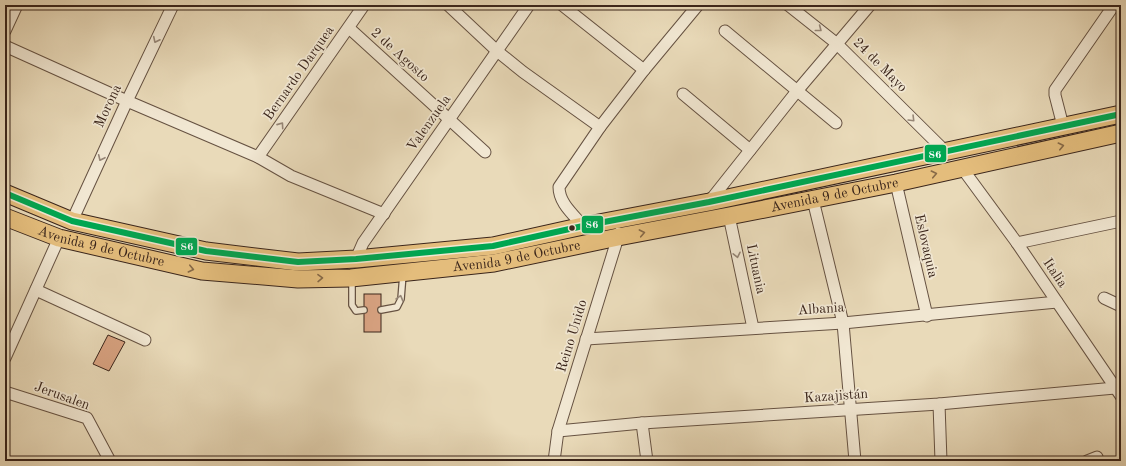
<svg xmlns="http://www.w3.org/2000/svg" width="1126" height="466" font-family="'Old Standard TT',serif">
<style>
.building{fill:#daa483;stroke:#3a251b}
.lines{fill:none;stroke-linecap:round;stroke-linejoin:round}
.lane-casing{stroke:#665242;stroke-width:8}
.street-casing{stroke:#665242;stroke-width:13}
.primary-casing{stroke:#3a251b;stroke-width:19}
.lane{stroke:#f1e7d2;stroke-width:5.5}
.street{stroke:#f1e7d2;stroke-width:11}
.primary{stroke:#e4bd7c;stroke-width:17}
.bus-1-casing{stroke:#f1e7d2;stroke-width:9}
.bus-1{stroke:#00a651;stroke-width:6}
.oneway{stroke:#968676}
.oneway2{stroke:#866947}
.bus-dot{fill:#3a251b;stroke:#f1e7d2;stroke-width:1.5}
.labels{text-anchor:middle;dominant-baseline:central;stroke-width:3.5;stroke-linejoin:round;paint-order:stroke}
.street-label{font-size:14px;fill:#3a251b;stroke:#f1e7d2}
.line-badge{stroke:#f1e7d2;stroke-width:1.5}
.badge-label{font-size:11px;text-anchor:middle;font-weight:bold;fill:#fff}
</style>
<rect width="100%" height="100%" fill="#e9dab9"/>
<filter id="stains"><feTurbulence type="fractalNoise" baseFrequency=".005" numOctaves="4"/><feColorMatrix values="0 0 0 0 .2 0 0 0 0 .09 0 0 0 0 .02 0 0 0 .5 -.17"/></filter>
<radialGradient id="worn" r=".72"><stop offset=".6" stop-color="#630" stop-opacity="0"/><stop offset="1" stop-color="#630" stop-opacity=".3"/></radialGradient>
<!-- building -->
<g class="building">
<rect x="364" y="294" width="17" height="38"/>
<polygon points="108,335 125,342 109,371 93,364"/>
</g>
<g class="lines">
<!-- lane casing -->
<g class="lane-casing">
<g id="lane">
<polyline points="352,280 352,305 356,311 364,310"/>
<polyline points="381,310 397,307 401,299 403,274"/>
</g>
</g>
<!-- street casing -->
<g class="street-casing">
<g id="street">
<polyline points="448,5 497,51 523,72 600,127"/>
<polyline points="562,5 644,70"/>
<polyline points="788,5 836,43 946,152"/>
<polyline points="349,28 485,152"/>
<polyline points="5,31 17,5"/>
<polyline points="725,31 836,123"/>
<polyline points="5,46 127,101 258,157 291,176 384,214"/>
<polyline points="683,94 750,150"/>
<polyline points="1063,126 1055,95 1055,90 1114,5"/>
<polyline points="258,157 364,5"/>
<polyline points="962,168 1017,243 1121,396"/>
<polyline points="896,183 927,316"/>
<polyline points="813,200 843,323 855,461"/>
<polyline points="709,202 797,91 870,5"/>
<polyline points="729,216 753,328"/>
<polyline points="72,221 127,101 173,5"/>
<path d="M583,226C573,214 559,203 559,187L600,127L644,70L698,5"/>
<polyline points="1017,243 1121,221"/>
<polyline points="356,259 363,243 529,5"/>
<polyline points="36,290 145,340"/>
<polyline points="1104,298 1121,306"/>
<polyline points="586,339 843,323 1057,302"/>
<polyline points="5,358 59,238"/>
<polyline points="5,392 87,418 110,461"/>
<polyline points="939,404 941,461"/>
<polyline points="642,423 647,461"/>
<polyline points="558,431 642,423 939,404 1115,388"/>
<polyline points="554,461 558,431 618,237 619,233"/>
<polyline points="1087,461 1097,457"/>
</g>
</g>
<!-- primary casing -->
<g class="primary-casing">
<g id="primary">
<polyline points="5,193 72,221 206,251 298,262 356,259 493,246 583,226 709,202 1121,114"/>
<path id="s1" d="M5,217L59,238L202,271L298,279L351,278L494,263L618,237L729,216L896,183L1121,133"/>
</g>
</g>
<!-- lane -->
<use href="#lane" class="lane"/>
<!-- street -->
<use href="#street" class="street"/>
<!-- primary -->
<use href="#primary" class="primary"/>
<!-- bus-1 casing -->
<g class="bus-1-casing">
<polyline id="bus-1" points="5,193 72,221 206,251 298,262 356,259 493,246 583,226 709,202 1121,114"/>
</g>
<!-- bus-1 -->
<use href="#bus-1" class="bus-1"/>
</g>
<!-- one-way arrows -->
<defs><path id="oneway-chevron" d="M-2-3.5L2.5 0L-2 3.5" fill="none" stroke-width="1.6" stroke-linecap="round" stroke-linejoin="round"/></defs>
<g class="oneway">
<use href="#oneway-chevron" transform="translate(819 29) rotate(38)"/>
<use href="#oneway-chevron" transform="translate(156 40) rotate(116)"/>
<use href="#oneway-chevron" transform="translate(912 119) rotate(45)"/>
<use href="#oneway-chevron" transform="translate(281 125) rotate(-55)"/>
<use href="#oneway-chevron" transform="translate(101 158) rotate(115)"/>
<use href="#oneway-chevron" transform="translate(737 255) rotate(78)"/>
<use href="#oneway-chevron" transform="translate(400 298) rotate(-74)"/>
</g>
<g class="oneway2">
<use href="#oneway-chevron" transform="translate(1061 146) rotate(-13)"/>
<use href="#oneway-chevron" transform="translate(934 174) rotate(-12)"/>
<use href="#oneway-chevron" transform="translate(642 233) rotate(-11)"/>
<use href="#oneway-chevron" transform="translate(191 269) rotate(13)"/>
<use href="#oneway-chevron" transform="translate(320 278) rotate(-1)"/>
</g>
<!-- markers -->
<circle class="bus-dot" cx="572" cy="228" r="3.5"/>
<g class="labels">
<!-- street labels -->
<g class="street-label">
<text transform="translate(400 55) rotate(42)">2 de Agosto</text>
<text transform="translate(880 65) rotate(45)">24 de Mayo</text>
<text transform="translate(299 73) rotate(-55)">Bernardo Darquea</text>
<text transform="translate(108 106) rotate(-65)">Morona</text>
<text transform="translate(429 123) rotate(-55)">Valenzuela</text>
<text stroke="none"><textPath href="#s1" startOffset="845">Avenida 9 de Octubre</textPath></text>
<text stroke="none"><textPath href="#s1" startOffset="101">Avenida 9 de Octubre</textPath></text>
<text transform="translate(926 246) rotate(77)">Eslovaquia</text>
<text stroke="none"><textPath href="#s1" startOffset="521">Avenida 9 de Octubre</textPath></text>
<text transform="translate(756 269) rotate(78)">Lituania</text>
<text transform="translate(1055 273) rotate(56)">Italia</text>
<text transform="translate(821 309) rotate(-4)">Albania</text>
<text transform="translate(572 336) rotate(-73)">Reino Unido</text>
<text transform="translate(62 396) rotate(20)">Jerusalen</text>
<text transform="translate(836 396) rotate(-4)">Kazajistán</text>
</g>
</g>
<g class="line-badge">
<rect x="924" y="144" width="23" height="19" rx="4" fill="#00a651"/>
<rect x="581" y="215" width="23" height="19" rx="4" fill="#00a651"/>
<rect x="175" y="237" width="23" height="19" rx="4" fill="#00a651"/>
</g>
<g class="badge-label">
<text x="935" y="158">86</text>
<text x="592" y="228">86</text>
<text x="187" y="250">86</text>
</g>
<!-- margin -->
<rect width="1126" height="466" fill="none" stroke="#e9dab9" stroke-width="20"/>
<rect x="6" y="6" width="1114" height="454" fill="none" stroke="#3a251b" stroke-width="2"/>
<rect x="10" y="10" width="1106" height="446" fill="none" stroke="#3a251b"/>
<rect width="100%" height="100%" filter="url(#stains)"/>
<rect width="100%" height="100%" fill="url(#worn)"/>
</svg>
